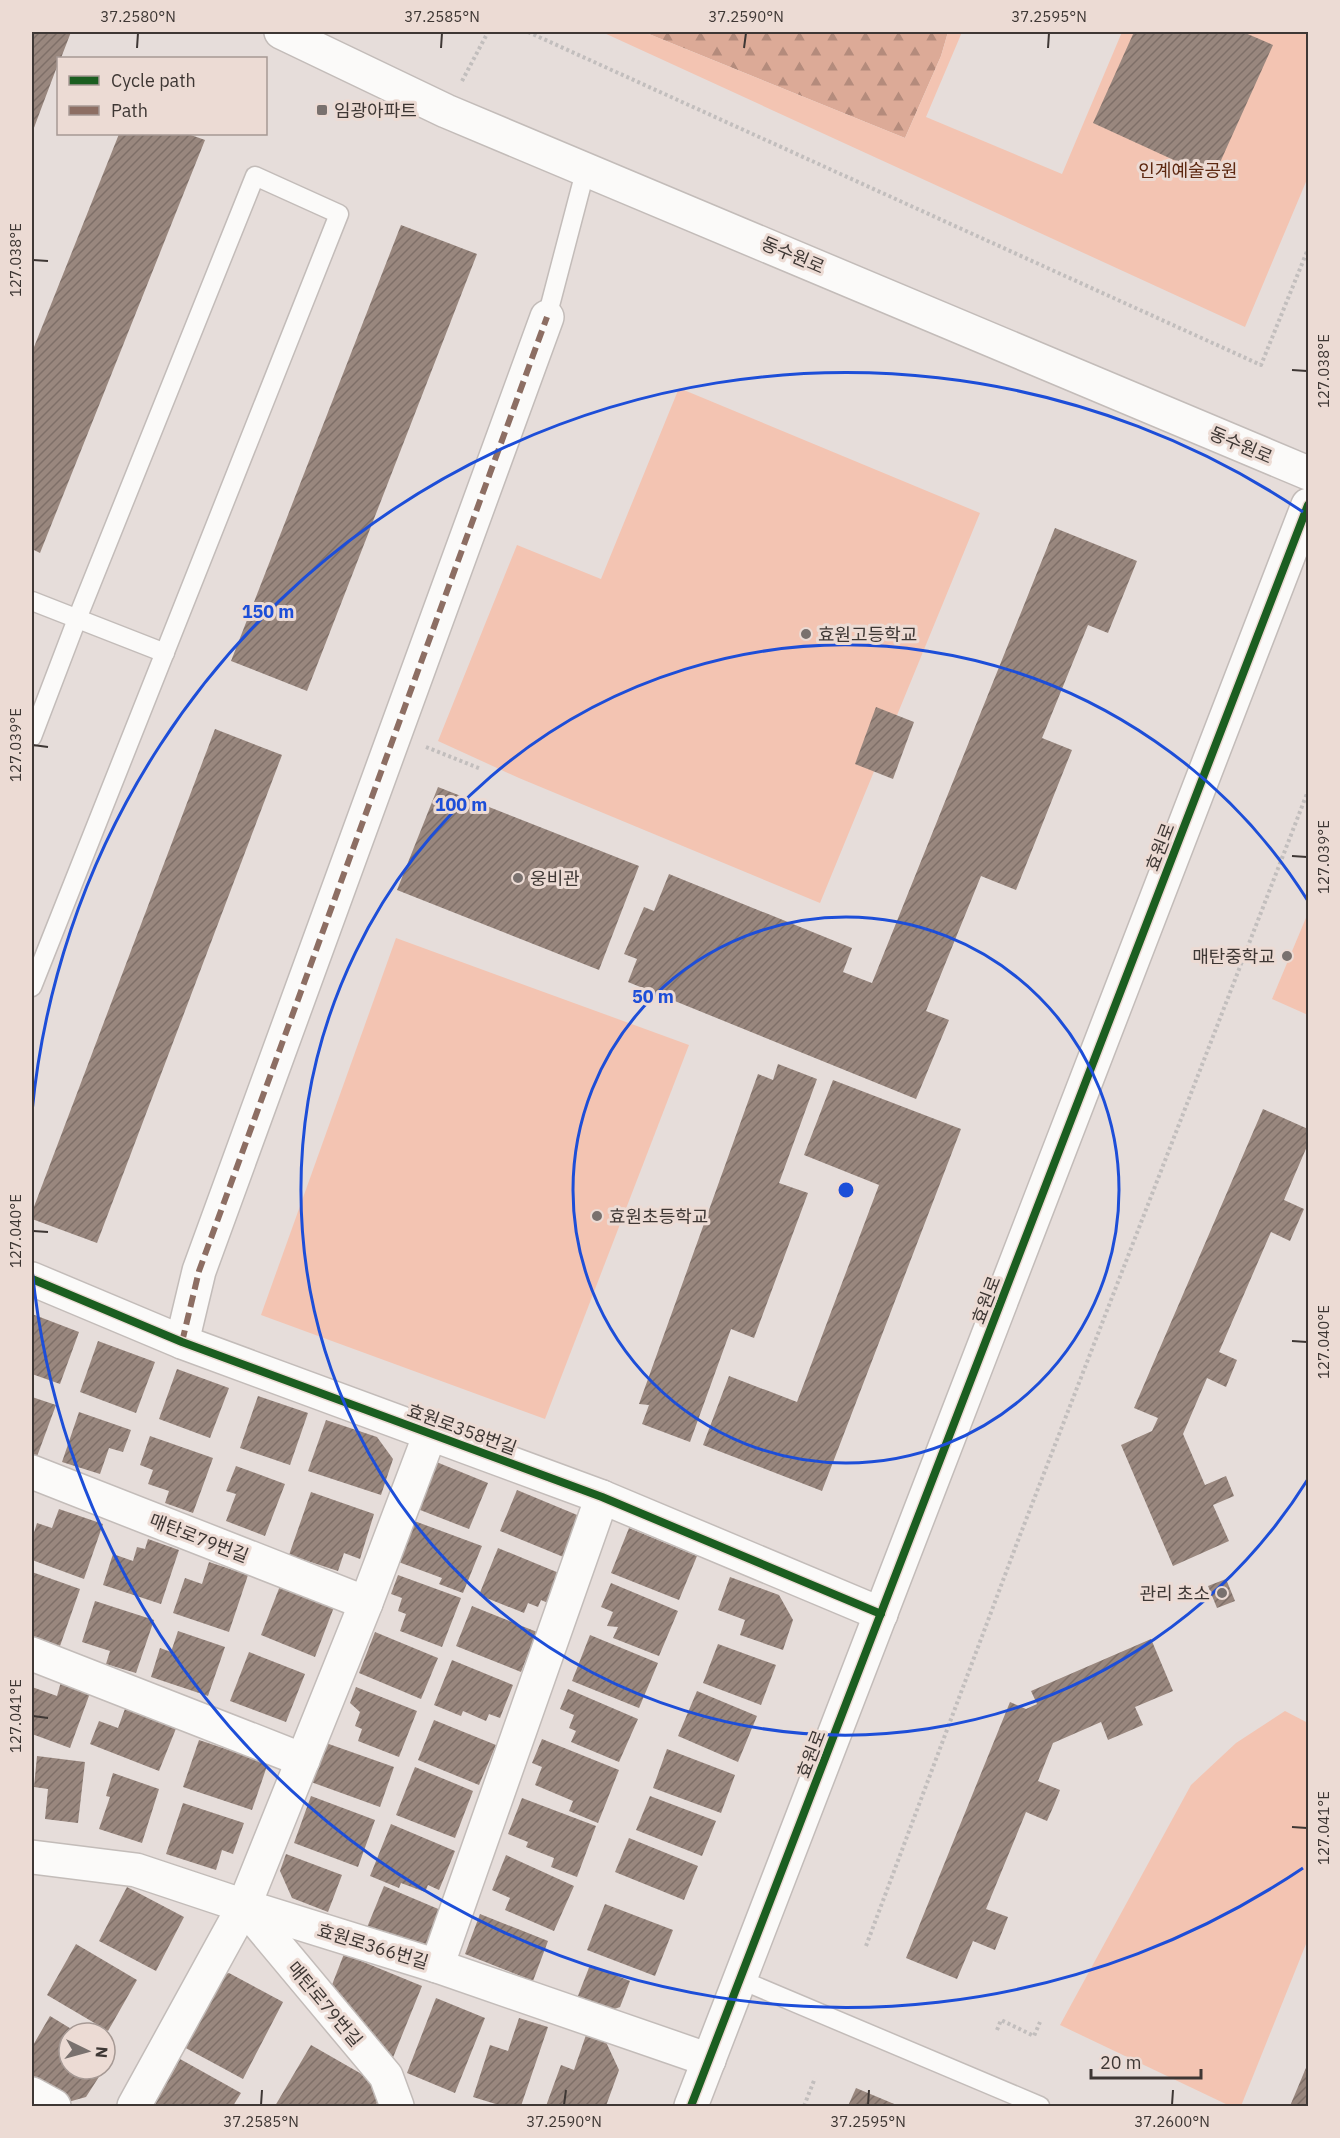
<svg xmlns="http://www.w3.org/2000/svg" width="1340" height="2138" font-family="'IBM Plex Sans','Noto Sans KR',sans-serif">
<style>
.forest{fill:url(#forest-firs)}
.park{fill:#f3c4b2}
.building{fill:url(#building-hatch)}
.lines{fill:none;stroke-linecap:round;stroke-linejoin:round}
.lane-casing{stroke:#c3bcb9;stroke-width:21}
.street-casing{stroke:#c3bcb9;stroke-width:36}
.secondary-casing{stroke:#c3bcb9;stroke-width:36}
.path{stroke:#c2bebd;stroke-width:4;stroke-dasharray:3 3;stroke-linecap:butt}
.lane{stroke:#fbfaf9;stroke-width:18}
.street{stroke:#fbfaf9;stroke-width:33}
.secondary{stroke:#fbfaf9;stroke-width:33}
.quiet{stroke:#8d6e63;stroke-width:6;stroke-dasharray:12 6;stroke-linecap:butt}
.cycleway-casing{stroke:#ecdbd4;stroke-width:11}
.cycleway{stroke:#1b5e20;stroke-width:8}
.ticks{fill:none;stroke:#3e3734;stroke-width:2}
.ring{fill:none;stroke:#1d4ed8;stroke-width:3}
.poi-dot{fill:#79716e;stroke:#ecdbd4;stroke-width:2}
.labels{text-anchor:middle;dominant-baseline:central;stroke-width:6;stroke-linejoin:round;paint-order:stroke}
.poi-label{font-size:18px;fill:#3e3734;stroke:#ecdbd4;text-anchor:start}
.park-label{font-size:18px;fill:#5d2810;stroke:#ecdbd4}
.street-label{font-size:18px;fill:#3e3734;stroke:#ecdbd4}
.centre{fill:#1d4ed8;stroke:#ecdbd4;stroke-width:3}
.ring-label{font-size:18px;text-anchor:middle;font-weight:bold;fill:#1d4ed8;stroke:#ecdbd4;stroke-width:6;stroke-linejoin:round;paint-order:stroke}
.neatline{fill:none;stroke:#3e3734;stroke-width:2}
.ticks-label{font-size:15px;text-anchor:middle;fill:#3e3734}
</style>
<defs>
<pattern id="forest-firs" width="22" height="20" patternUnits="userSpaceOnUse" patternTransform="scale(1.5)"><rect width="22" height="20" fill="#dcaa97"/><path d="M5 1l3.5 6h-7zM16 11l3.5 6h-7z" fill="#b48b7c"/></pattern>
<pattern id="building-hatch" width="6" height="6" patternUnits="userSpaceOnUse" patternTransform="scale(1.5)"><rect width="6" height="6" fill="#99877e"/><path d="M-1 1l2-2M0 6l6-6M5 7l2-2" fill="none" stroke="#7e6f68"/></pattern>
</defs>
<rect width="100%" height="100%" fill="#e6ddda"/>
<!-- forest -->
<polygon class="forest" points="644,32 948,32 941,56 905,138"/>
<!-- park -->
<g class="park">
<polygon points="602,32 644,32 905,138 941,56 948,32 962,32 926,117 1062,174 1122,32 1308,32 1308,177 1245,327"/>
<polygon points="679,388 980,513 820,903 519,778 438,741 517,545 601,579"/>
<polygon points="1308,913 1308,1015 1272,999"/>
<polygon points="396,938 689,1045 545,1419 261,1315"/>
<polygon points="1285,1711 1308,1723 1308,1939 1241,2106 1230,2106 1060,2025 1191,1785 1236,1743"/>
</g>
<!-- building -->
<g class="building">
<polygon points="32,32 71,32 61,58 58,58 58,64 32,133"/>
<polygon points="1134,32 1243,32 1273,45 1213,178 1093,123"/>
<polygon points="119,134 188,134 205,140 40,553 32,549 32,352"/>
<polygon points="401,225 477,254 307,691 231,661"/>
<polygon points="1055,528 1137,561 1108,633 1088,625 1042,738 1072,750 1016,890 981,876 926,1011 949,1020 916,1099 628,982 637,959 624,954 644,907 654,911 669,874 852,948 843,972 872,983"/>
<polygon points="876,707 914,722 893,779 855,764"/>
<polygon points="215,729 282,755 97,1243 32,1219 32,1212"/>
<polygon points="438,787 639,866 599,970 397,890"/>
<polygon points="778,1064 817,1079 779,1183 808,1193 754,1338 731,1329 690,1442 642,1424 649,1405 639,1404 758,1074 773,1080"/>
<polygon points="833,1080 961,1129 822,1491 703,1445 729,1376 797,1402 879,1185 804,1155"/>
<polygon points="1263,1109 1308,1129 1308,1144 1284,1200 1304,1209 1290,1241 1271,1232 1219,1352 1237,1360 1226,1387 1207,1378 1183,1434 1205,1485 1226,1476 1234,1496 1213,1505 1229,1541 1173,1566 1121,1445 1152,1431 1158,1418 1134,1408"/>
<polygon points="32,1314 79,1332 60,1384 32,1374"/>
<polygon points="98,1341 155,1362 136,1413 80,1392"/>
<polygon points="177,1369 229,1388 210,1438 159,1419"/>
<polygon points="258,1396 308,1413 290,1465 240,1448"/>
<polygon points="32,1397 56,1405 35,1462 32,1461"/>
<polygon points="79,1412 131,1430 123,1452 109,1448 100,1474 62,1462"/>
<polygon points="326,1420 377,1437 393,1459 381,1495 308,1471"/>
<polygon points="150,1436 213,1458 193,1513 165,1503 169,1491 148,1484 153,1470 140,1465"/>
<polygon points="434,1461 488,1483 469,1529 415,1508"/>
<polygon points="236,1466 285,1484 265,1536 226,1521 236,1494 226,1491"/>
<polygon points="517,1490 582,1517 566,1558 500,1531"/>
<polygon points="311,1492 374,1514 360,1559 344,1553 338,1571 289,1555"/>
<polygon points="59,1509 103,1524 84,1579 32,1560 32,1539 37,1523 52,1528"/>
<polygon points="409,1519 482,1546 463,1593 439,1584 442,1578 393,1560"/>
<polygon points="629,1528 697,1556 679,1600 611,1573"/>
<polygon points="148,1539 179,1550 161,1604 103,1585 113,1554 133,1561 137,1547 145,1549"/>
<polygon points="498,1548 559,1573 548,1603 541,1600 538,1607 528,1603 524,1613 479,1595"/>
<polygon points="209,1562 248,1575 229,1632 173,1613 185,1578 202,1584"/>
<polygon points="32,1572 80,1589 60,1646 32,1636"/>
<polygon points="398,1575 461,1598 442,1647 400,1631 406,1614 398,1611 402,1598 391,1594"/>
<polygon points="730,1577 779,1595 793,1620 783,1650 740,1635 745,1620 718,1610"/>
<polygon points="1226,1579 1235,1601 1217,1608 1208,1586"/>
<polygon points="611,1583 678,1611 659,1656 613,1638 618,1627 607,1626 613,1612 601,1607"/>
<polygon points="280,1586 334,1607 315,1657 261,1635"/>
<polygon points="95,1601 154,1620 136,1673 106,1664 110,1651 82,1642"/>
<polygon points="472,1606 537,1632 521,1672 456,1646"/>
<polygon points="178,1631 225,1647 208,1696 151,1677 160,1648 171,1652"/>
<polygon points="375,1632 438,1658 421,1699 359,1673"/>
<polygon points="590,1635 658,1663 639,1708 572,1681"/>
<polygon points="1151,1639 1173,1691 1135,1707 1143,1725 1108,1740 1101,1722 1053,1743 1038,1781 1060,1790 1054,1805 1047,1821 1026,1812 986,1909 1008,1917 995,1950 973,1941 957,1979 906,1958 1010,1702 1026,1709 1037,1704 1031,1691"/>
<polygon points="718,1644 776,1665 761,1705 703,1683"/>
<polygon points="249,1652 305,1674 286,1722 230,1701"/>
<polygon points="452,1660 513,1685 500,1718 489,1714 486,1721 463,1711 461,1716 434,1705"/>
<polygon points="61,1682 90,1693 70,1748 32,1734 32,1687 57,1696"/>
<polygon points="356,1687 417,1711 399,1757 358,1741 362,1729 355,1726 360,1712 350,1703"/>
<polygon points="568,1689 638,1719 619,1762 571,1742 576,1731 569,1728 574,1715 560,1709"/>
<polygon points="697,1691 757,1716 738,1762 678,1736"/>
<polygon points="126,1706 177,1726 159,1771 90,1744 99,1721 118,1728"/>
<polygon points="434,1720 496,1745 479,1785 418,1760"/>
<polygon points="542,1739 619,1770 598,1823 569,1811 573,1801 535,1785 542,1767 532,1763"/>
<polygon points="199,1740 268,1763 252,1810 183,1787"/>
<polygon points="326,1743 394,1767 380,1807 311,1782"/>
<polygon points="667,1749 735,1775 721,1813 653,1788"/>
<polygon points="37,1756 85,1762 78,1823 45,1819 48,1789 34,1787"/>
<polygon points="415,1767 473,1791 455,1838 396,1815"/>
<polygon points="113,1773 159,1789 142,1843 99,1829 110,1797 106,1796"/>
<polygon points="311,1796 375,1820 358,1867 294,1843"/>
<polygon points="650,1796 716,1821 702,1856 636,1830"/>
<polygon points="522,1798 596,1826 577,1877 551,1867 554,1858 526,1847 528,1842 508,1834"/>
<polygon points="183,1803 244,1823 233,1854 222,1850 216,1870 166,1854"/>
<polygon points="391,1824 455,1851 439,1890 428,1885 425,1892 401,1883 399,1888 370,1876"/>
<polygon points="629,1838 698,1866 684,1900 615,1872"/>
<polygon points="286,1854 342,1875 328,1912 292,1898 280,1871"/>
<polygon points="506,1855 574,1886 554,1931 505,1910 510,1898 492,1890"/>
<polygon points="384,1886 443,1911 425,1955 366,1930"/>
<polygon points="127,1887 184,1917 156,1971 99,1941"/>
<polygon points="605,1904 673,1930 655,1976 587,1950"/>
<polygon points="480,1914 548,1941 533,1981 465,1954"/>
<polygon points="76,1944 137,1980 108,2031 47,1995"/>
<polygon points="344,1954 422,1986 392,2060 330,1990"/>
<polygon points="590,1965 630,1981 620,2007 598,2015 574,2006"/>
<polygon points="229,1973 283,2002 243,2079 182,2046 219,1976"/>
<polygon points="436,1998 485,2018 455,2093 407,2073"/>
<polygon points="50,2016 78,2033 69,2033 69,2069 104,2069 86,2097 68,2102 32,2079 32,2047"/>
<polygon points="519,2018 548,2027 521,2106 502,2106 473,2097 490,2045 508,2051"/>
<polygon points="586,2035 606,2042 619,2070 606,2106 546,2106 561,2065 574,2070"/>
<polygon points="311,2045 386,2088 375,2106 275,2106"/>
<polygon points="180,2059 241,2093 233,2106 154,2106"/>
<polygon points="1308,2063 1308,2106 1290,2106"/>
<polygon points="856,2088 899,2106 848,2106"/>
</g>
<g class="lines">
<!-- lane casing -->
<g class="lane-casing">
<g id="lane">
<polyline points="547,317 586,168"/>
<polyline points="32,601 165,653"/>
<polyline points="32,737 77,619 255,176 339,214 32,987"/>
<polyline points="739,1979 1040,2106"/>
</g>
</g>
<!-- street casing -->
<g class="street-casing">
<g id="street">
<polyline points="32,1279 182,1342 602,1497 881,1614"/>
<polyline points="182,1342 199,1271 547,317"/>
<polyline points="32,1472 366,1603"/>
<polyline points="32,1654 303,1760"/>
<polyline points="32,1857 136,1870 244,1906 437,1966 709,2060"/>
<polyline points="244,1906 386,2076 397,2106"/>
<polyline points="437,1966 602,1497"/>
<polyline points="32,2094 54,2106"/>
<polyline points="134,2106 244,1906 366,1603 430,1434"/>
</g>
</g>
<!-- secondary casing -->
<g class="secondary-casing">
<g id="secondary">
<polyline points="281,32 446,111 1308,473"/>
<polyline points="691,2106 1308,505"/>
</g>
</g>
<!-- path -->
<g class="path">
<polyline points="528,32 1261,365 1308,249"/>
<polyline points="462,81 488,32"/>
<polyline points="426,747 481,769"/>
<polyline points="866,1946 1017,1543 1308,791"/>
<polyline points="997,2030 1001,2020 1034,2036 1040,2022"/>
<polyline points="804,2106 815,2078"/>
</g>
<!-- lane -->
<use href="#lane" class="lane"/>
<!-- street -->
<use href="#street" class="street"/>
<!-- secondary -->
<use href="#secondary" class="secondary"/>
<!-- quiet -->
<polyline class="quiet" points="182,1342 199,1271 547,317"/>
<!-- cycleway casing -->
<g class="cycleway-casing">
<g id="cycleway">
<polyline points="32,1279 182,1342 602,1497 881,1614"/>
<polyline points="691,2106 1308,505"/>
</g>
</g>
<!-- cycleway -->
<use href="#cycleway" class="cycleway"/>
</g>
<!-- ticks -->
<path class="ticks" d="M137,48L138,33M441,48L442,33M744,48L746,33M1048,48L1049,33M33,260L48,261M1292,370L1307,371M33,745L48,747M1292,856L1307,857M33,1231L48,1232M1292,1341L1307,1342M33,1716L48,1718M1292,1827L1307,1828M261,2105L262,2090M564,2105L566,2090M868,2105L869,2090M1172,2105L1173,2090"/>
<!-- distance rings -->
<g class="ring">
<circle cx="846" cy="1190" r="273"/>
<path d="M1308 1479A545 545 0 1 1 1308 901"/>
<path d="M1303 1868A818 818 0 0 1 32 1268M32 1112A818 818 0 0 1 1303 512"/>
</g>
<!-- markers -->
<g class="poi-dot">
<rect x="316" y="104" width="12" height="12" rx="3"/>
<circle cx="806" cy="634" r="6"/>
<circle cx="518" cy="878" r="6"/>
<circle cx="1287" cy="956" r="6"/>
<circle cx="597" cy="1216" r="6"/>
<circle cx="1222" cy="1593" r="6"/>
</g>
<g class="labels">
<!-- poi labels -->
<g class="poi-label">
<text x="334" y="110">임광아파트</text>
<text x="818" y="634">효원고등학교</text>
<text x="530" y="878">웅비관</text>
<text x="1275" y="956" text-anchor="end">매탄중학교</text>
<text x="609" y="1216">효원초등학교</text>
<text x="1210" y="1593" text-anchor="end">관리 초소</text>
</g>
<!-- park labels -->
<g class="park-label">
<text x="1188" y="170">인계예술공원</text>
</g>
<!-- street labels -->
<g class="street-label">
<text transform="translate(793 255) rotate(23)">동수원로</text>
<text transform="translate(1241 445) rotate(23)">동수원로</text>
<text transform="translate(1160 847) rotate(-69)">효원로</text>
<text transform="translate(986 1300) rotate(-69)">효원로</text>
<text transform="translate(462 1429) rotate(20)">효원로358번길</text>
<text transform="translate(199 1538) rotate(21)">매탄로79번길</text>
<text transform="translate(811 1754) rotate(-69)">효원로</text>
<text transform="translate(373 1946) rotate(17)">효원로366번길</text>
<text transform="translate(325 2004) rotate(50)">매탄로79번길</text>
</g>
</g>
<circle cx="846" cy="1190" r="9" class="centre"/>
<g class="ring-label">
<text x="268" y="618">150 m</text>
<text x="461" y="811">100 m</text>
<text x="653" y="1003">50 m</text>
</g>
<!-- border -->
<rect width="1340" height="2138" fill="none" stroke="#ecdbd4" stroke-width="66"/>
<!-- legend -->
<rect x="57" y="57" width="210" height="78" fill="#ecdbd4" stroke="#a69994" stroke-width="1.5"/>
<rect x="69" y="76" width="30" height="9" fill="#1b5e20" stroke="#a69994" stroke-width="1.5"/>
<text x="111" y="87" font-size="18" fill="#3e3734">Cycle path</text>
<rect x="69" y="106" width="30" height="9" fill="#8d6e63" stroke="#a69994" stroke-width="1.5"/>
<text x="111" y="117" font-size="18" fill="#3e3734">Path</text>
<!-- north arrow -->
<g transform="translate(87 2051) rotate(95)"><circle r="28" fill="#ecdbd4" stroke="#a69994" stroke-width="1.5"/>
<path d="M0-4.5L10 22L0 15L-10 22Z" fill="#79716e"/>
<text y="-9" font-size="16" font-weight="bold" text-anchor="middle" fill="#3e3734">N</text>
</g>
<!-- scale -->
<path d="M1091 2069v9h110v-9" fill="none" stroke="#3e3734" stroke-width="3"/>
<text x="1100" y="2069" font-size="18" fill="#3e3734" stroke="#ecdbd4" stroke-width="4.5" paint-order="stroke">20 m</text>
<rect x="33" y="33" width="1274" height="2072" class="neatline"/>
<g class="ticks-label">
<text x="138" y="22">37.2580°N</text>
<text x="442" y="22">37.2585°N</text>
<text x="746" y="22">37.2590°N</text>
<text x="1049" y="22">37.2595°N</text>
<text transform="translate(16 260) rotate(-90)" y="5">127.038°E</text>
<text transform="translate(1324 371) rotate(-90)" y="5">127.038°E</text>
<text transform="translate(16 745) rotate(-90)" y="5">127.039°E</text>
<text transform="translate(1324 857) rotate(-90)" y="5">127.039°E</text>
<text transform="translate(16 1231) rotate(-90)" y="5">127.040°E</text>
<text transform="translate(1324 1342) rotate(-90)" y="5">127.040°E</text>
<text transform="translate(16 1716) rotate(-90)" y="5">127.041°E</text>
<text transform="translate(1324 1828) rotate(-90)" y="5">127.041°E</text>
<text x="261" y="2127">37.2585°N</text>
<text x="564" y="2127">37.2590°N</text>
<text x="868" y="2127">37.2595°N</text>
<text x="1172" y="2127">37.2600°N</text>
</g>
</svg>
